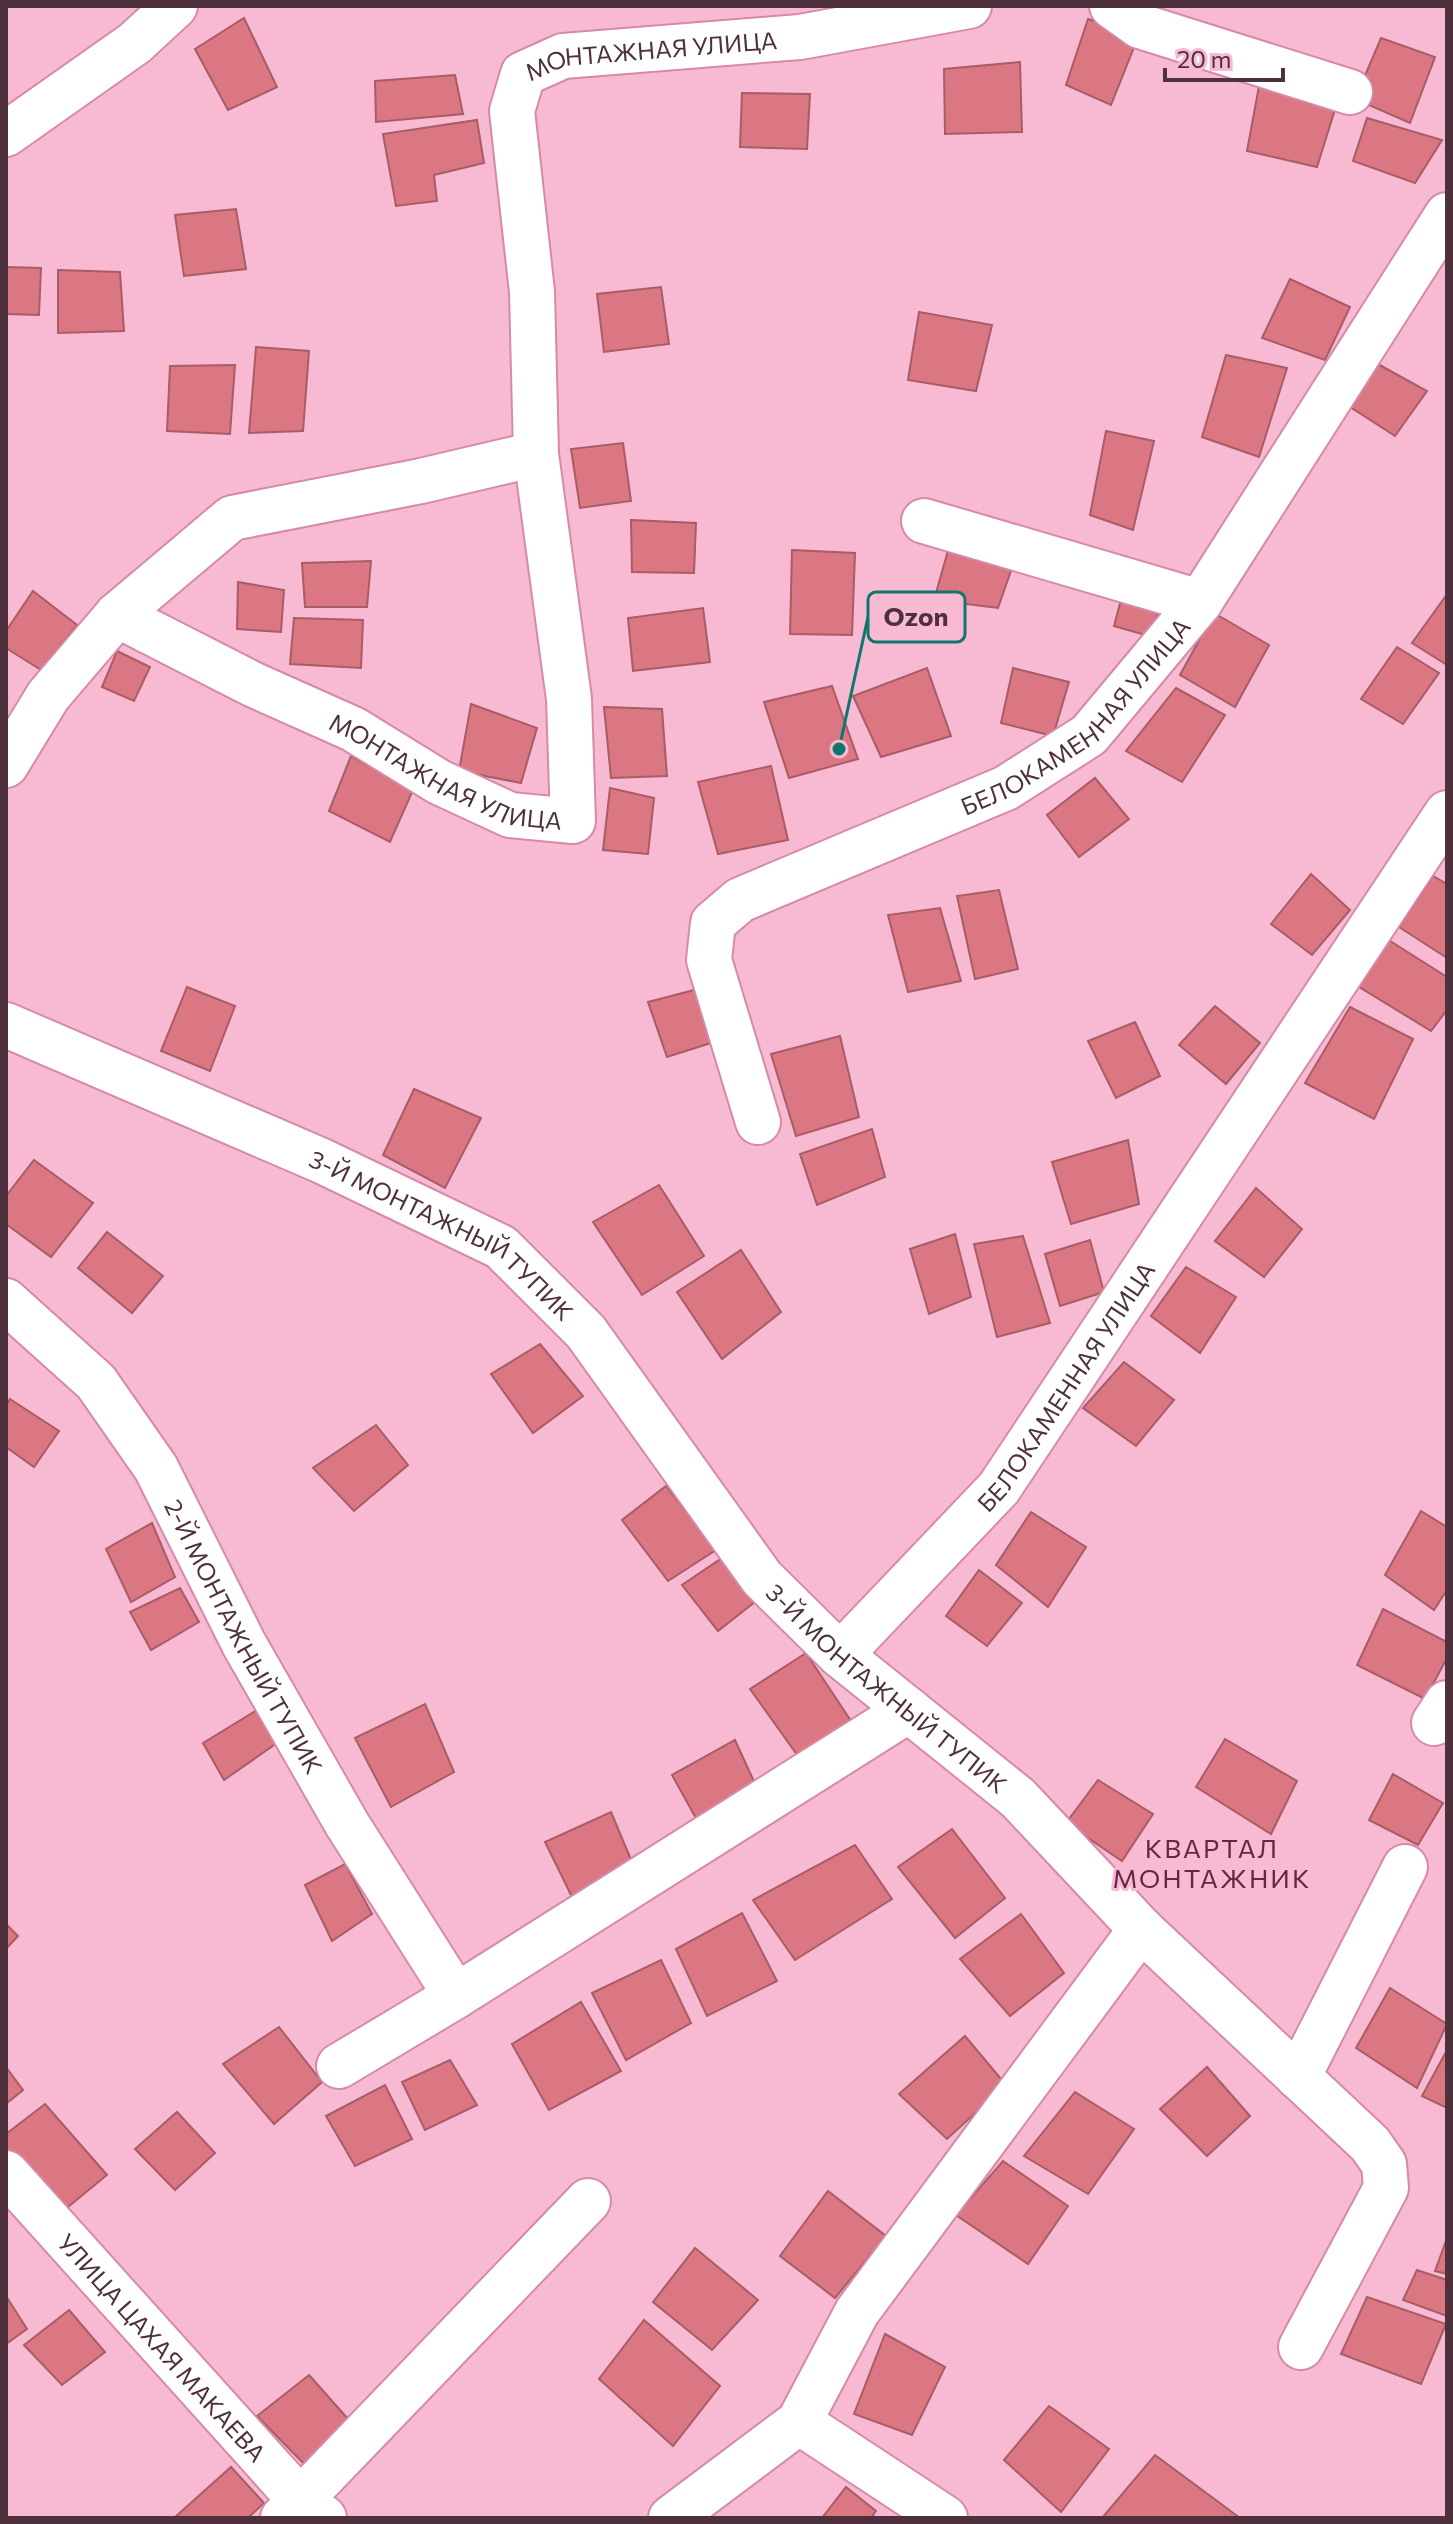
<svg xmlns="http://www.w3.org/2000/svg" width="1453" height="2524" font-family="Commissioner,sans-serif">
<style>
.building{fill:#db7782;stroke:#a85c65;stroke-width:2}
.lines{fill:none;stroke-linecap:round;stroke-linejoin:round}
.minor-casing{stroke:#d58aa9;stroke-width:48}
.minor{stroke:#fff;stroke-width:44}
.labels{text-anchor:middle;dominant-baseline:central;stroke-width:6;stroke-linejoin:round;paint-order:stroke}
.street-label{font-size:24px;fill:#4f303d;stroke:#f8bad2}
.neighbourhood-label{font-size:26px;letter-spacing:2px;fill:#652544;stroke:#f8bad2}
.leader{fill:none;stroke:#0f766e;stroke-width:3}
.callout-dot{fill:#0f766e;stroke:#f8bad2;stroke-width:3}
.callout{fill:#f8bad2;stroke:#0f766e;stroke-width:3}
.callout-label{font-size:26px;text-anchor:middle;font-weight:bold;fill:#4f303d}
</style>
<rect width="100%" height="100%" fill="#f8bad2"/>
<!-- building -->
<g class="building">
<polygon points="244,18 277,87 228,110 195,49"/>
<polygon points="1088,19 1139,35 1111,105 1066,85"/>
<polygon points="1381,38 1435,57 1410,123 1355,99"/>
<polygon points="1020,62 1022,132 945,134 944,69"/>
<polygon points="455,75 463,114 376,122 375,81"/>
<polygon points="1259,86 1337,103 1317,167 1247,151"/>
<polygon points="742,93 810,94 807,149 740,147"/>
<polygon points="1367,118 1442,140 1415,183 1353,161"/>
<polygon points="477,120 484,163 434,175 437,201 396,206 383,134"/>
<polygon points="236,209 246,269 184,276 175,215"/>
<polygon points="6,267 41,268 39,315 6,314"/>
<polygon points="58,270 120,272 124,331 58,333"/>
<polygon points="1290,279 1350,307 1325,360 1262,338"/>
<polygon points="661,287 669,344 604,352 597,294"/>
<polygon points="919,312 992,325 976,391 908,380"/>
<polygon points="256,347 309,351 303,431 249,433"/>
<polygon points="1226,355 1287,368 1259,457 1202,437"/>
<polygon points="1376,363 1427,391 1395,436 1350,407"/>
<polygon points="235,365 230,434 167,431 170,366"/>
<polygon points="1106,431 1154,441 1133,530 1090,515"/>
<polygon points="623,443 631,501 580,508 571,449"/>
<polygon points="631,520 696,523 694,573 632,572"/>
<polygon points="949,547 1013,565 998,608 934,600"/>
<polygon points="792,550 855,553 852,635 790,634"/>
<polygon points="371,561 367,607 305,607 302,563"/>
<polygon points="238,582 284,590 281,632 237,629"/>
<polygon points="33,591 77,625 41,670 6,648 6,631"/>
<polygon points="1122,596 1161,605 1149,636 1114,626"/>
<polygon points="1445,597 1447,598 1447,665 1412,643"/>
<polygon points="703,608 710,662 633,671 628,618"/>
<polygon points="1214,613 1269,645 1235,707 1180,675"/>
<polygon points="294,618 363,620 361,668 290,664"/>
<polygon points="1397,647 1439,673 1403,724 1361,699"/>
<polygon points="117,651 150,667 134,701 102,687"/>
<polygon points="927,668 951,736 881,757 853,696"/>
<polygon points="1013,668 1069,682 1053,736 1001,723"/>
<polygon points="832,686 858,759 789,778 764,702"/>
<polygon points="1176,688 1225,715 1182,782 1126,751"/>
<polygon points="471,704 537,728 521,783 459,771"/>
<polygon points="604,707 662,709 667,776 611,778"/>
<polygon points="351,756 413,790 390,842 329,811"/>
<polygon points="771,766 788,840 718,854 698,782"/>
<polygon points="1095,778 1129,819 1079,857 1047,815"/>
<polygon points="610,788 654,798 648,854 603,850"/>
<polygon points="1311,874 1350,910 1312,955 1271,924"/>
<polygon points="1433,876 1447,884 1447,958 1399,927"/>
<polygon points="999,890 1018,969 975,979 957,896"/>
<polygon points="940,908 961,981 908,992 888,915"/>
<polygon points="1387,939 1447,977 1447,1010 1431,1031 1359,987"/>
<polygon points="187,987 235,1006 210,1071 161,1051"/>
<polygon points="698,989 714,1042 667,1057 648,1002"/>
<polygon points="1215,1006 1260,1043 1226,1084 1179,1045"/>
<polygon points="1350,1007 1413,1039 1374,1119 1305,1083"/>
<polygon points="1135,1022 1160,1076 1116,1098 1088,1041"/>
<polygon points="840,1036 859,1117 796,1136 771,1054"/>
<polygon points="414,1089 481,1118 445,1188 383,1155"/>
<polygon points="872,1129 885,1177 817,1205 800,1154"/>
<polygon points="1128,1140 1139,1204 1071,1224 1052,1162"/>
<polygon points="34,1160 93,1203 51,1257 6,1224 6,1196"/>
<polygon points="659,1185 704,1256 642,1295 593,1222"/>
<polygon points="1256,1188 1302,1229 1264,1277 1215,1241"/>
<polygon points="107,1232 163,1276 132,1313 78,1268"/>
<polygon points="955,1234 971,1297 929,1314 910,1249"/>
<polygon points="1023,1236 1050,1323 997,1337 974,1244"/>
<polygon points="1090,1240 1104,1292 1060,1306 1045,1254"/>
<polygon points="741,1250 781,1312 722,1359 677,1292"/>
<polygon points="1186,1267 1236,1297 1200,1353 1151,1316"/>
<polygon points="540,1344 583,1396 533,1433 491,1374"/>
<polygon points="1124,1362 1174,1400 1136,1446 1083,1408"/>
<polygon points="10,1399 59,1431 34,1467 6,1447 6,1406"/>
<polygon points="376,1425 408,1465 354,1511 313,1468"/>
<polygon points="666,1486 716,1550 668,1581 622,1520"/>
<polygon points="1421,1511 1447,1527 1447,1590 1434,1610 1385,1575"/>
<polygon points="1031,1512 1086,1547 1048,1607 996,1565"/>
<polygon points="152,1523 175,1577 131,1602 106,1549"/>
<polygon points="725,1556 756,1601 718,1631 682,1585"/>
<polygon points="979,1570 1022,1603 987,1646 946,1616"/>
<polygon points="180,1588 199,1622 151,1650 130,1612"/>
<polygon points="1383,1609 1447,1642 1447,1658 1425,1699 1357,1665"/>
<polygon points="806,1653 853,1724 800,1759 750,1689"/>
<polygon points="425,1704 454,1772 391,1807 355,1738"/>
<polygon points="257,1710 277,1743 224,1780 203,1743"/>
<polygon points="1225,1739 1297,1781 1271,1834 1196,1787"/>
<polygon points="735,1740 757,1788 698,1822 672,1775"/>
<polygon points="1393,1774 1443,1803 1418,1845 1369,1820"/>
<polygon points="1098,1780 1153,1814 1122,1861 1066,1823"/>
<polygon points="611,1812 635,1869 575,1903 545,1842"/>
<polygon points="952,1829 1005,1898 955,1938 898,1867"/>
<polygon points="855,1845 892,1899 795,1960 753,1900"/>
<polygon points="345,1864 372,1914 332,1941 305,1885"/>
<polygon points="742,1913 777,1981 707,2016 676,1949"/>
<polygon points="1021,1914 1064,1973 1010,2016 960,1959"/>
<polygon points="6,1924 18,1936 6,1949"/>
<polygon points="661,1960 691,2023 626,2060 592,1993"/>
<polygon points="1390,1988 1447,2024 1417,2088 1356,2048"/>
<polygon points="581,2002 621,2071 549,2110 512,2044"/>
<polygon points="279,2027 322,2082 274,2124 223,2064"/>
<polygon points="965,2036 1006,2085 947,2139 899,2094"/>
<polygon points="1447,2050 1447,2108 1422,2096"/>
<polygon points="450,2060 477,2105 425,2130 402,2082"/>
<polygon points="6,2067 23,2090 6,2104"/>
<polygon points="1207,2067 1250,2116 1207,2156 1160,2109"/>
<polygon points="385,2085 412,2139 355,2166 326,2116"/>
<polygon points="1075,2092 1134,2129 1088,2194 1024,2156"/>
<polygon points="45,2104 107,2175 62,2212 6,2151 6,2134"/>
<polygon points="177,2112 215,2153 175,2190 135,2149"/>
<polygon points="1003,2161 1068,2206 1028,2264 956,2215"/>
<polygon points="828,2191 886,2236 835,2298 780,2256"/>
<polygon points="1447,2238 1447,2274 1435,2271"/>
<polygon points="695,2248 758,2300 712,2350 653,2302"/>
<polygon points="1417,2270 1447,2280 1447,2316 1403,2300"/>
<polygon points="6,2296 27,2329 6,2344"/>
<polygon points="1367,2297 1446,2324 1421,2384 1341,2354"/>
<polygon points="69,2310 105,2352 62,2385 24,2345"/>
<polygon points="644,2320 720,2386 673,2446 599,2379"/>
<polygon points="885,2334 945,2367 912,2435 854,2414"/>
<polygon points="309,2375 357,2429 313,2473 257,2416"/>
<polygon points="1049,2406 1109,2449 1061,2512 1004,2460"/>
<polygon points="1155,2455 1240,2518 1102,2518"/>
<polygon points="231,2467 264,2503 248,2518 174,2518"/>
<polygon points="846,2487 876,2511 871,2518 822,2518"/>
</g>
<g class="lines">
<!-- minor casing -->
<g class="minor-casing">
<g id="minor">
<polyline points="1112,6 1140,26 1350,92"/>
<polyline points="6,134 135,43 175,6"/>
<polyline points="924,521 1200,602"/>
<path id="s1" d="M117,615L252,684L353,729L439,782L510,815L573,821L569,699L536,454"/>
<path id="s2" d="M6,765L48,696L117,615L232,518L421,481L536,454L532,292L512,111L523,74L563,56L800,37L969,6"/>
<path id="s3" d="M6,1025L322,1161L501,1247L586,1332L762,1578L840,1655L1018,1798L1141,1929L1370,2144L1384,2164L1386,2188L1301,2347"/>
<path id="s4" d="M758,1122L709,960L713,923L740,900L1006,788L1089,735L1200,602L1447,215"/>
<path id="s5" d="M6,1301L96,1382L156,1468L244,1644L347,1824L456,1996"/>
<path id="s6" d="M840,1655L999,1488L1447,813"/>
<polyline points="1434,1723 1447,1703"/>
<polyline points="339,2066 456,1996 909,1710"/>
<polyline points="1298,2077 1405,1867"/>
<path id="s7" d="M6,2173L301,2501L324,2518"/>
<polyline points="799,2422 857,2312 1141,1929"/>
<polyline points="283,2518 588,2201"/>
<polyline points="671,2518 799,2422 945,2518"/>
</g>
</g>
<!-- minor -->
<use href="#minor" class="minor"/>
</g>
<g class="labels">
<!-- street labels -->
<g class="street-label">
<text stroke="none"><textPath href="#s2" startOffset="1162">МОНТАЖНАЯ УЛИЦА</textPath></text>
<text stroke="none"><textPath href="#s4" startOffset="630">БЕЛОКАМЕННАЯ УЛИЦА</textPath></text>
<text stroke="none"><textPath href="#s1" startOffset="366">МОНТАЖНАЯ УЛИЦА</textPath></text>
<text stroke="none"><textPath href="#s3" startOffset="486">3-Й МОНТАЖНЫЙ ТУПИК</textPath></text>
<text stroke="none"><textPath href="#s6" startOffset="352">БЕЛОКАМЕННАЯ УЛИЦА</textPath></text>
<text stroke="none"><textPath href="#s5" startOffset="416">2-Й МОНТАЖНЫЙ ТУПИК</textPath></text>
<text stroke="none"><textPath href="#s3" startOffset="1132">3-Й МОНТАЖНЫЙ ТУПИК</textPath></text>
<text stroke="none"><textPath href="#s7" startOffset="234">УЛИЦА ЦАХАЯ МАКАЕВА</textPath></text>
</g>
<!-- neighbourhood labels -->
<g class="neighbourhood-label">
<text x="1212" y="1847">КВАРТАЛ<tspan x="1212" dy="30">МОНТАЖНИК</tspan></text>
</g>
</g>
<!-- callouts -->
<path class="leader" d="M839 749L868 617"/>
<circle class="callout-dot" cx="839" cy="749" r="8"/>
<rect class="callout" x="868" y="592" width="97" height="50" rx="8"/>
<g class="callout-label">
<text x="916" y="626">Ozon</text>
</g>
<!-- border -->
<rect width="1453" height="2524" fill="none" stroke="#4f303d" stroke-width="16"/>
<!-- scale -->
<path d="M1165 68v12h118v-12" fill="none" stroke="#4f303d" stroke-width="4"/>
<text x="1177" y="68" font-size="24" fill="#4f303d" stroke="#f8bad2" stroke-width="6" paint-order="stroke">20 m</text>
</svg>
